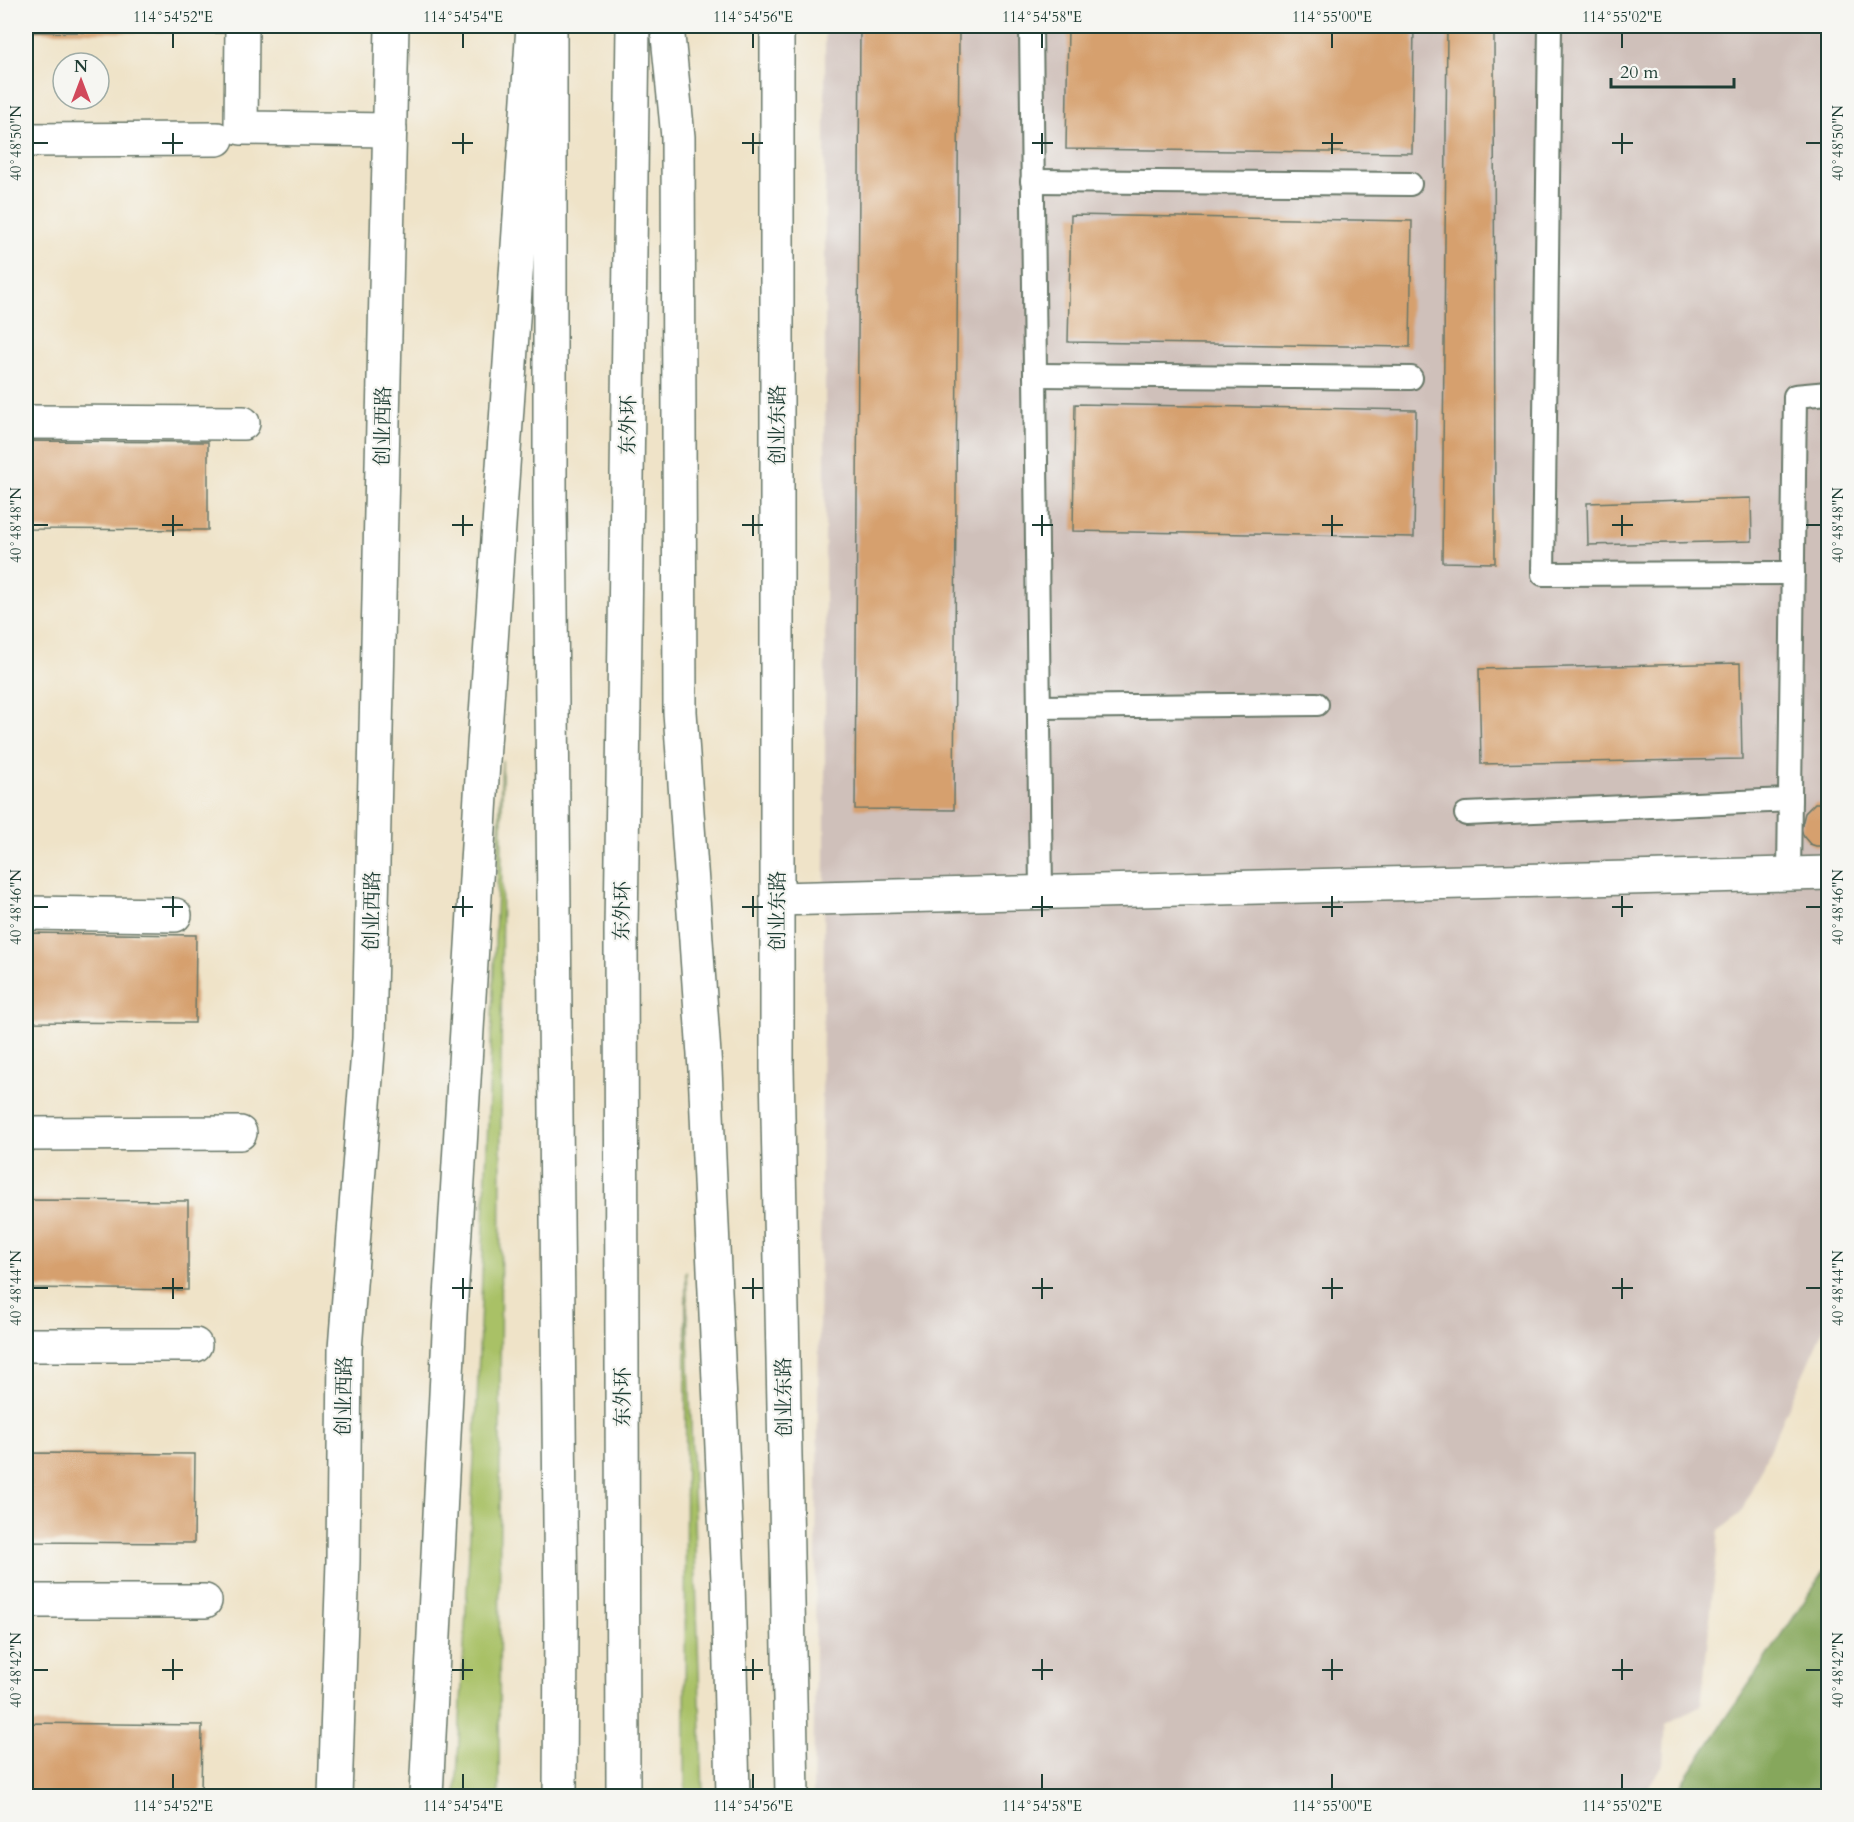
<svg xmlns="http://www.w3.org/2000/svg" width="1854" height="1822" font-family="Cardo,'Noto Serif SC',serif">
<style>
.industrial{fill:#cfc0ba}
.green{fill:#a9c166;stroke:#647f4d;stroke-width:1.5}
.forest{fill:#86a75b;stroke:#527248;stroke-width:1.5}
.building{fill:#d6a06e}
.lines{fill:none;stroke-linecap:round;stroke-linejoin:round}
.service-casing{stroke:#687768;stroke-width:26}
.minor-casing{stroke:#687768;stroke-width:36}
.tertiary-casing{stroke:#687768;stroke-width:36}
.primary-casing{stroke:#687768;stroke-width:36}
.trunk-casing{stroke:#687768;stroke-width:36}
.service{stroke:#fff;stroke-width:22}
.minor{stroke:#fff;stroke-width:33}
.tertiary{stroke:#fff;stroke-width:33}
.primary{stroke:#fff;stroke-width:33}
.trunk{stroke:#fff;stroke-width:33}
.ticks{fill:none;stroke:#1f3d34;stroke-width:2}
.labels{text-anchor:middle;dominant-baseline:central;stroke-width:4.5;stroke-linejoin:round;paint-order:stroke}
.street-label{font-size:20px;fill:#1f3d34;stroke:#f6f6f2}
.neatline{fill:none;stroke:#1f3d34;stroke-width:2}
.ticks-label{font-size:15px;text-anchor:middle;fill:#1f3d34}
</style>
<rect width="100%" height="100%" fill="#f6f6f2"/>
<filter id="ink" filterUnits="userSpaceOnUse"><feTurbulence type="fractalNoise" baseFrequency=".0167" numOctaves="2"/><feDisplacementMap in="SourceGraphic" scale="12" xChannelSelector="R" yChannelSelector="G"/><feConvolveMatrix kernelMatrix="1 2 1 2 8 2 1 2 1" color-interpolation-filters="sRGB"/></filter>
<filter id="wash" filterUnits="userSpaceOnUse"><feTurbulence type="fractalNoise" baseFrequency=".008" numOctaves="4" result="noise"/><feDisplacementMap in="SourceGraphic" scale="24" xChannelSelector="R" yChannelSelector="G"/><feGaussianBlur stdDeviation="1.35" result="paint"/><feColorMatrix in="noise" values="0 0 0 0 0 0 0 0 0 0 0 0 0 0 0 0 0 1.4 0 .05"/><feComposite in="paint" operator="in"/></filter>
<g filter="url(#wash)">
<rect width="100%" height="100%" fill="#efe3c8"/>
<!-- industrial -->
<polygon class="industrial" points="825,26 1828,26 1828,1326 1825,1325 1741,1513 1719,1531 1701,1706 1666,1725 1663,1763 1643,1796 813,1796 825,858"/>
<!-- green -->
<g class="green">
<polygon points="502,760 499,1796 456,1796 477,1404"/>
<polygon points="686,1271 703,1796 685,1796"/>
</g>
<!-- forest -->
<polygon class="forest" points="1828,1566 1828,1796 1674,1796"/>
<g id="blocks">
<!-- building -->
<g class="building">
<polygon points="26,26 226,26 226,33 26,32"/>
<polygon points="860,26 959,26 954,810 855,809"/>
<polygon points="1068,26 1414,26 1412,153 1066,149"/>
<polygon points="1447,26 1494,26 1495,563 1442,562"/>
<polygon points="1071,215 1412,221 1410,347 1068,342"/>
<polygon points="1075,404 1416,410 1414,537 1073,531"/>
<polygon points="26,441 208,442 208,530 26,529"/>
<polygon points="1751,498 1752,541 1588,545 1587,503"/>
<polygon points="1740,663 1742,759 1481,764 1479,669"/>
<polygon points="1815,803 1828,803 1828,846 1816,846 1810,844 1804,837 1801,829 1805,813"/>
<polygon points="26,933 196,935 195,1023 26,1022"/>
<polygon points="26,1200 188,1201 188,1290 26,1288"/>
<polygon points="26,1453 195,1454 194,1543 26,1542"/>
<polygon points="26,1723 202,1725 201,1796 26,1796"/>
</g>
</g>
</g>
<g filter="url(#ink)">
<use href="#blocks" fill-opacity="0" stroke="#687768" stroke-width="1.5"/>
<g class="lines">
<!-- service casing -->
<g class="service-casing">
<g id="service">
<polyline points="1031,26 1041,893"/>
<polyline points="1550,26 1543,574 1793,573"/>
<polyline points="1032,181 1410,184"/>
<polyline points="1035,375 1411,378"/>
<polyline points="1039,707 1317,704"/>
<polyline points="1466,814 1790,800"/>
<polyline points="1789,874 1795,396 1828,393"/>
</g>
</g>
<!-- minor casing -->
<g class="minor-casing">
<g id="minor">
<polyline points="242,26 241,128 390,130"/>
<polyline points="26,140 217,139"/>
<polyline points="26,422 243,423"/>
<polyline points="26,913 175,915"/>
<polyline points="26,1134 240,1133"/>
<polyline points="26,1345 195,1345"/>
<polyline points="26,1601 205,1601"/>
</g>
</g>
<!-- tertiary casing -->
<g class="tertiary-casing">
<g id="tertiary">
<polyline points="777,26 777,1068 792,1796"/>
<polyline points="777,899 1828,873"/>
<polyline points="335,1796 343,1561 345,1349 369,1039 392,26"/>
</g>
</g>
<!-- primary casing -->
<g class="primary-casing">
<g id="primary">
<polyline points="667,26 678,137 680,712 705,1069 728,1581 733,1796"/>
<polyline points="426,1796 450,1314 484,745 533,26"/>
</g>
</g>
<!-- trunk casing -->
<g class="trunk-casing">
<g id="trunk">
<polyline points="550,26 550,503 561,1622 560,1796"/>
<polyline points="623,1796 621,932 633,26"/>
</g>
</g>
<!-- service -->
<use href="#service" class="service"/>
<!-- minor -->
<use href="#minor" class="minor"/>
<!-- tertiary -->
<use href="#tertiary" class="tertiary"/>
<!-- primary -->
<use href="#primary" class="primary"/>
<!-- trunk -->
<use href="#trunk" class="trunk"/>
</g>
</g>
<!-- ticks -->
<path class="ticks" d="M173,33V48M463,33V48M753,33V48M1042,33V48M1332,33V48M1622,33V48M173,133V154M463,133V154M753,133V154M1042,133V154M1332,133V154M1622,133V154M33,143H48M162,143H183M452,143H473M742,143H763M1032,143H1053M1322,143H1343M1612,143H1633M1806,143H1821M173,515V536M463,515V536M753,515V536M1042,515V536M1332,515V536M1622,515V536M33,525H48M162,525H183M452,525H473M742,525H763M1032,525H1053M1322,525H1343M1612,525H1633M1806,525H1821M173,896V917M463,896V917M753,896V917M1042,896V917M1332,896V917M1622,896V917M33,907H48M162,907H183M452,907H473M742,907H763M1032,907H1053M1322,907H1343M1612,907H1633M1806,907H1821M173,1278V1299M463,1278V1299M753,1278V1299M1042,1278V1299M1332,1278V1299M1622,1278V1299M33,1288H48M162,1288H183M452,1288H473M742,1288H763M1032,1288H1053M1322,1288H1343M1612,1288H1633M1806,1288H1821M173,1659V1680M463,1659V1680M753,1659V1680M1042,1659V1680M1332,1659V1680M1622,1659V1680M33,1670H48M162,1670H183M452,1670H473M742,1670H763M1032,1670H1053M1322,1670H1343M1612,1670H1633M1806,1670H1821M173,1774V1789M463,1774V1789M753,1774V1789M1042,1774V1789M1332,1774V1789M1622,1774V1789"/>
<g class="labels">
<!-- street labels -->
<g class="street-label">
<text transform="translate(628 425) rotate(-89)">东外环</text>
<text transform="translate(777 425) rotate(-90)">创业东路</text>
<text transform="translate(383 426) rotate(-89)">创业西路</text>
<text transform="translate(372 911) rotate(-89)">创业西路</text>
<text transform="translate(622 911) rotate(-89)">东外环</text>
<text transform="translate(777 911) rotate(-90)">创业东路</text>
<text transform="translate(344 1396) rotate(-89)">创业西路</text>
<text transform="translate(622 1397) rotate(-90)">东外环</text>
<text transform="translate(784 1397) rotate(-91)">创业东路</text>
</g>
</g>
<!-- margin -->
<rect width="1854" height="1822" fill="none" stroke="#f6f6f2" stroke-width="66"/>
<!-- north arrow -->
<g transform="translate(81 81)"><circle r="28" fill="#f6f6f2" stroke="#a0aca6" stroke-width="1.5"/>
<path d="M0-4.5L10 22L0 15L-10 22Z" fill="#d1495b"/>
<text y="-9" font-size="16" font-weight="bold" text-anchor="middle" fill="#1f3d34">N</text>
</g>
<!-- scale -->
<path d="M1611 78v9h123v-9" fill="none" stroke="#1f3d34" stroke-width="3"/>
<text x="1620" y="78" font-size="18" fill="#1f3d34" stroke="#f6f6f2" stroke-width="4.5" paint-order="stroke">20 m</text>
<rect x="33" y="33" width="1788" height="1756" class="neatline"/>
<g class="ticks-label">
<text x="173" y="22">114°54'52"E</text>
<text x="463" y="22">114°54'54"E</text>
<text x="753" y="22">114°54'56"E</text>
<text x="1042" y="22">114°54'58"E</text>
<text x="1332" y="22">114°55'00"E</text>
<text x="1622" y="22">114°55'02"E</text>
<text transform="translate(16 143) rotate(-90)" y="5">40°48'50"N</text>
<text transform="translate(1838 143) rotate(-90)" y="5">40°48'50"N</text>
<text transform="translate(16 525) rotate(-90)" y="5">40°48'48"N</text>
<text transform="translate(1838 525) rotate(-90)" y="5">40°48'48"N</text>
<text transform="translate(16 907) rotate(-90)" y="5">40°48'46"N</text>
<text transform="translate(1838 907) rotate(-90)" y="5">40°48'46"N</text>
<text transform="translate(16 1288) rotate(-90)" y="5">40°48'44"N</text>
<text transform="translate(1838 1288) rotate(-90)" y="5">40°48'44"N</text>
<text transform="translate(16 1670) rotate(-90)" y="5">40°48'42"N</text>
<text transform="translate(1838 1670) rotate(-90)" y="5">40°48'42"N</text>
<text x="173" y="1811">114°54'52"E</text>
<text x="463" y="1811">114°54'54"E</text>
<text x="753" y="1811">114°54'56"E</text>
<text x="1042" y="1811">114°54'58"E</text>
<text x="1332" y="1811">114°55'00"E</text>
<text x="1622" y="1811">114°55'02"E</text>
</g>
</svg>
